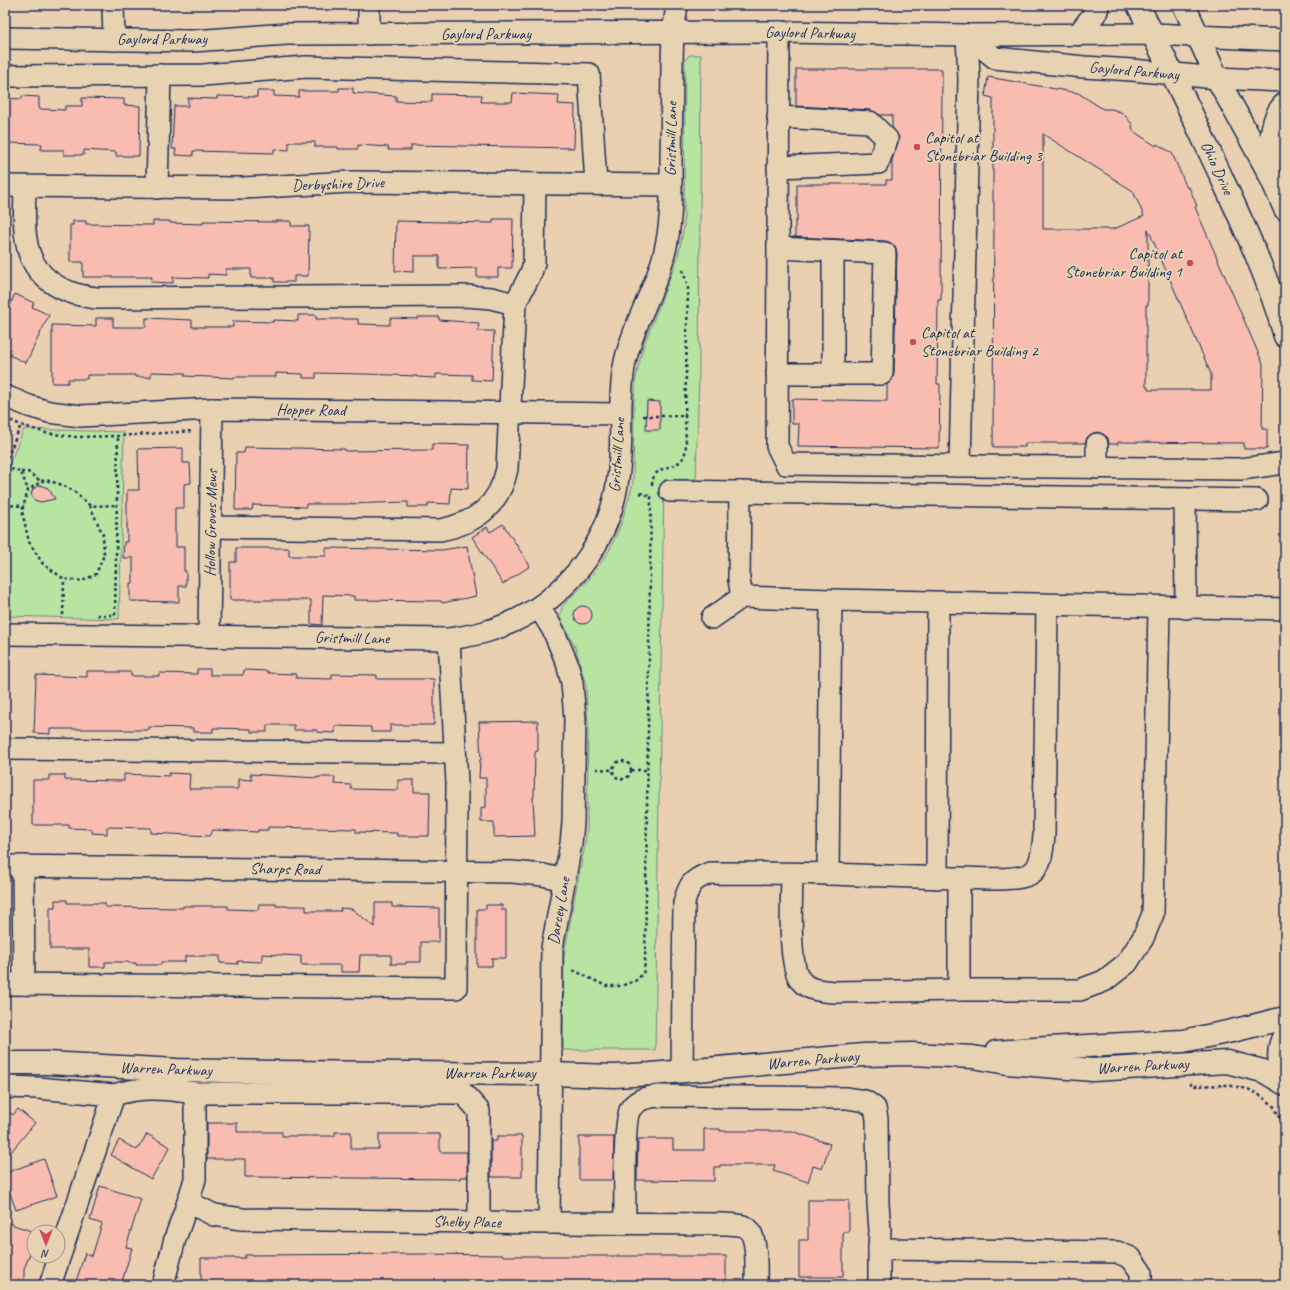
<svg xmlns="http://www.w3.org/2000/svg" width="1290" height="1290" font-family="Caveat,sans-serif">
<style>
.green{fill:#b8e4a2;stroke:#6a8a80}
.building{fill:#f8bdb0;stroke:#1b2f5e;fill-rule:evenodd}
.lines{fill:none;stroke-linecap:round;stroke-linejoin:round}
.minor-casing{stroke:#1b2f5e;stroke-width:24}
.major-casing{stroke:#1b2f5e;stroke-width:25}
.path{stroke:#1b2f5e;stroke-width:2.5;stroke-dasharray:3 3;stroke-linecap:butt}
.minor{stroke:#e7d3b1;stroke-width:21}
.major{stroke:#e7d3b1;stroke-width:22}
.poi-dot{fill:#d1495b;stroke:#e7d3b1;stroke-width:1.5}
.labels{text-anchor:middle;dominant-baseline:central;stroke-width:4;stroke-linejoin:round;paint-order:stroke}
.street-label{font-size:16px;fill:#1b2f5e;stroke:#e7d3b1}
.poi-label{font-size:16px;fill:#1b2f5e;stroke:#e7d3b1;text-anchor:start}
</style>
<rect width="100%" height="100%" fill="#eacfb1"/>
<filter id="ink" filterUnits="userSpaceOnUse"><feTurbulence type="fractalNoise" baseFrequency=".025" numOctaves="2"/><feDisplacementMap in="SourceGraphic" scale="8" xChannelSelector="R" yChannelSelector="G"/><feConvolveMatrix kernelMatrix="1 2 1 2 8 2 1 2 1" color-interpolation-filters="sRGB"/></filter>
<g filter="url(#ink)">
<!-- green -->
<g class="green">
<polygon points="689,55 701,55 699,373 696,479 664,480 655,1050 563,1050 564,956 576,890 585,845 587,829 588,724 586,686 576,649 560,617 562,607 591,577 609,551 621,524 633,484 634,401 636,377 643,347 678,257 684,226 685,61"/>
<polygon points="24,429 124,432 119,619 5,616 6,472"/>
</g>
<!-- building -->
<g class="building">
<polygon points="796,69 942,69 941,300 938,300 937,384 940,384 939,448 798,446 799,424 792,424 792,399 887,401 887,385 892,380 894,374 897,253 895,247 891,243 886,241 795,237 795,221 797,221 797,184 886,184 886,180 892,180 892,160 898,143 899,137 892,127 892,115 880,115 871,110 796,106"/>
<path d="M988,77L1078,93L1103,109H1112L1123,113L1132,124L1133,131L1156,146L1157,144L1172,153L1187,188L1189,187L1197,206L1195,207L1263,364L1262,429H1267V449H1244V443L1118,442V444H1109L1108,438L1103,434L1097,432L1091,434L1087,438L1085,443H1025V447H993L994,202H993V98L985,96ZM1043,134L1133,191L1144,216L1114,229H1043ZM1148,229L1211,374V390H1148V387H1146V305H1148Z"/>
<polygon points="339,88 353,88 353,93 396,96 396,101 432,102 432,94 482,95 481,102 512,102 513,93 559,95 558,104 575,105 574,148 411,145 411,150 388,150 389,147 358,145 358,149 338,149 338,147 315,147 315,142 289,142 289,150 274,149 274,153 193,151 193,156 175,155 176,149 172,149 174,106 188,106 188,98 217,99 217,96 257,97 257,91 274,91 274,96 299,97 299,91 339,91"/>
<polygon points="22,96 39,97 39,109 65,110 65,106 82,106 82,98 124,99 124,105 140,106 139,156 116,156 116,152 84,150 84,155 64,155 64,150 41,150 42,144 5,143 5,98 22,99"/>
<polygon points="493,219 513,219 512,268 498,268 498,277 477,277 477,268 439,269 439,256 414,256 414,272 395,271 396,221 493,223"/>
<polygon points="73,221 86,221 86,224 153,225 153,221 170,221 170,223 203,224 203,221 276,222 276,221 291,221 291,226 309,226 308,276 294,276 294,282 274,282 274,278 251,278 251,269 226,269 226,275 208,274 208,278 173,277 173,283 151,282 152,277 83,277 83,262 70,262 70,225 73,225"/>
<polygon points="15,294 34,303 32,307 49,315 26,363 5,353 5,316"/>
<polygon points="298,315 316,315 316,319 358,319 358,324 390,325 390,318 418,319 418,317 439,317 439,320 479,323 478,331 494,331 492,381 472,380 472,375 436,374 436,378 417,377 417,376 365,374 316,373 316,378 303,378 303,374 276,373 276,377 234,377 234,378 185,376 185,373 151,372 151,377 135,377 135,375 87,375 87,379 68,379 68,383 52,383 52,325 96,326 96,318 113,318 113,327 146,327 146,318 192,320 192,327 233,327 233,321 273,322 273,320 298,321"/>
<polygon points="647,401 660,402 660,430 646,430"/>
<polygon points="432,444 469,445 468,489 451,488 450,504 428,503 428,507 408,507 408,502 345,504 306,504 306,507 253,505 252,510 235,510 236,453 244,453 245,447 345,449 345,451 432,450"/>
<polygon points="183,448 183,463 190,463 191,483 184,484 184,508 175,508 175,533 176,533 176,547 184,547 184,571 186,571 186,586 179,586 179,602 130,601 130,583 133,583 133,558 123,558 124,542 127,542 127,490 139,490 138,449"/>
<polygon points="40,485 48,488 55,499 41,502 34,500 31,494 33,489"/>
<polygon points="503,524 530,566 503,584 472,537 487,527 490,532"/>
<polygon points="467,546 476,596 442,603 441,601 354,600 354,596 323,595 322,625 311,624 311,600 230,600 230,562 236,562 236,548 289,548 289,556 326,556 326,548 442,550"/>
<circle cx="583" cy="615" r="9"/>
<polygon points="197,669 210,669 210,675 243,675 244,670 268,671 268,673 296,674 296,678 332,679 332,674 377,675 377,679 434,679 434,725 390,725 390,732 371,732 371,727 335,726 335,733 317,732 317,730 294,730 294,725 267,725 267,732 251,732 251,729 213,728 213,732 193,732 193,728 149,727 149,730 123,730 123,729 50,729 50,734 34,733 36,675 87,677 87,671 106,671 106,672 131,672 131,676 159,676 159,673 197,674"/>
<polygon points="538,721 538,751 535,752 534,797 533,797 535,836 494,837 494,822 481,822 481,808 486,807 486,778 479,778 480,760 481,760 479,722"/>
<polygon points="169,773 190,774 189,789 238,789 238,779 252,780 250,774 318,778 318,777 335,777 334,784 351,785 351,789 398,790 398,780 414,780 414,792 430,792 429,836 397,836 397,833 356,832 356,829 268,827 268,830 258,830 258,832 213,830 209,836 151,833 151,828 107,827 107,834 92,833 92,829 69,828 69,825 33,825 33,780 49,780 49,775 65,775 65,780 124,781 124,774 169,776"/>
<polygon points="55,900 67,900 67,903 105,903 105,907 183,908 183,906 228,906 228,909 258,910 259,904 276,904 276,906 306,906 306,911 341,911 340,908 352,909 375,927 375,903 392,903 392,907 439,908 439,942 421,942 421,962 406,962 406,964 391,964 391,955 360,955 359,972 341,972 341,965 301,965 301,956 262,954 262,962 238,961 238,964 220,963 220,956 185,956 185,962 161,962 161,965 136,965 136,963 129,963 129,962 105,962 105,967 89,967 89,949 50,949 50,907 55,907"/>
<polygon points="486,905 502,905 502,910 506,910 506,958 492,958 492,966 477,966 477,909 486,909"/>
<polygon points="5,1109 13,1115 18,1109 35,1123 5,1159"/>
<polygon points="207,1123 237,1123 237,1132 282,1132 282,1136 335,1136 335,1132 351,1132 351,1149 379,1149 379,1134 440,1134 440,1152 467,1152 467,1177 460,1177 460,1179 245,1177 245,1159 207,1159"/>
<polygon points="704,1129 720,1129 720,1131 792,1131 830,1144 822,1169 813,1166 808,1182 773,1171 775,1165 720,1165 720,1167 714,1167 714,1181 637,1180 638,1139 673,1139 673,1150 704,1150"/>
<polygon points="147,1134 170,1147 151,1179 111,1155 119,1140 137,1150"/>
<polygon points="497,1136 522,1136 522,1177 491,1177 491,1141 497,1141"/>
<polygon points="579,1137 614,1137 613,1180 579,1180"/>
<polygon points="44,1159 57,1196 16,1210 5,1180 5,1173"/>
<polygon points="100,1186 141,1199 126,1247 132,1248 121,1285 75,1285 85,1253 92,1256 102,1224 90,1220"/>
<polygon points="808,1200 849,1200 849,1232 843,1232 843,1277 799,1277 799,1240 808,1240"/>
<polygon points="5,1222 34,1232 34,1243 24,1269 24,1285 5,1285"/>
<polygon points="423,1254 503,1255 503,1256 726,1256 726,1285 201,1285 201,1258 245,1258 245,1255"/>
</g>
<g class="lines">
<!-- minor casing -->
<g class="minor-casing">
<g id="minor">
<polyline points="113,5 114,40"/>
<polyline points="779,32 777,446 786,464 1241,469 1285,463"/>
<polyline points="369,34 369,5"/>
<polyline points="967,35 995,58 1084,67 1132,70 1217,78 1285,81"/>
<polyline points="5,38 193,41 287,34 779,32 967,35 1152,34 1285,40"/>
<polyline points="5,76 203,75 306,67 589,74 596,184"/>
<polyline points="778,167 878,163 887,139 870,122 778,117"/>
<polyline points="5,186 243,188 350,182 671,185"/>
<path d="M25,187C25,204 23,222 26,239C31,277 61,294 96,298L467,296L491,298L515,304"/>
<polyline points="157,188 160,75"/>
<polyline points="777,374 882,374 885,253 778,248"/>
<polyline points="833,374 833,251"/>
<polyline points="5,396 29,406 49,412 81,416 212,409 620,414"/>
<polyline points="1097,444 1097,468"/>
<polyline points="960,466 969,79 967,35"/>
<polyline points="670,491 1257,500"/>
<polyline points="740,492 739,580 742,597"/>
<polyline points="1185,499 1186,608"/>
<path d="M211,527L440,530C476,523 499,506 507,469L515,304L531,273L534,263L535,184"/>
<polyline points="539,607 553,630 567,663 572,683 575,719 573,823 571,844 552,948 549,1223"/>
<polyline points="712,618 742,597 831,600 1285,609"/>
<path d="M5,634L449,639C463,637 477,635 491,630C558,609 609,549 618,478C624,440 617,400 625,362C634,320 660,283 667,241C672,215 671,187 671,160C672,118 671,75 673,33L677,5"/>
<polyline points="209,636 212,409"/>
<polyline points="5,749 455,753"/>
<polyline points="5,866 512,872 543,875 564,880"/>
<polyline points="23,866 24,984"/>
<path d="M792,874C792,896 787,966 801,981C809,991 823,991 835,992L959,990H1080L1104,981L1127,963L1143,938L1153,914L1159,607"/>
<polyline points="828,874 831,600"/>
<polyline points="937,878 938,603"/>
<polyline points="959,878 959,990"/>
<polyline points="5,984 456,988 457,783 449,639"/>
<path d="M682,1071L684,903C689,885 691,880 710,873C749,873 788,873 828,874C872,875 917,878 961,878C979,878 1014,882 1030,874C1042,868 1043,846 1044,835L1047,605"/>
<polyline points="5,1087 38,1088 114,1095"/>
<path d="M188,1202L214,1215L242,1219L549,1223L726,1224C732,1225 744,1224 748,1229C758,1238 756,1271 756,1285"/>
<path d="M625,1224C625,1205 623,1118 631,1108C639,1098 647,1098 658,1096L847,1098L865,1101L875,1108L877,1119L878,1204L880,1230L879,1249"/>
<path d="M50,1285L114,1095C144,1086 164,1089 195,1093H463L479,1111V1222"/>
<polyline points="163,1285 175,1239 188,1202 195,1179 195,1093"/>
<polyline points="879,1285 879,1249 1117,1252 1131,1258 1141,1272 1141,1285"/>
</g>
</g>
<!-- major casing -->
<g class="major-casing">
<g id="major">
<path d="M1138,5C1166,60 1193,116 1219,172C1244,226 1269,279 1285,336"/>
<polyline points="1184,5 1217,78 1269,173 1285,209"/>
<polyline points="1079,34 1096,12 1098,5"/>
<path d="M1269,173C1270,154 1269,117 1285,104"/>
<path d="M1285,1034C1276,1049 1279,1066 1285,1080"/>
<polyline points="996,1052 1048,1048 1183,1041 1232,1031 1285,1018"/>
<polyline points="5,1063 47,1063 177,1070 274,1072 550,1074 614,1076 651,1074 863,1055 912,1054 973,1057 1007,1063 1093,1070 1227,1062 1263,1071 1285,1084"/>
</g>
</g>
<!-- path -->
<g class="path">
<polyline points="643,416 685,416 688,288 683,270"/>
<polyline points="5,418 21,425 46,433 76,437 118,436 193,431"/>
<polyline points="5,463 21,425"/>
<polyline points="5,467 21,472 28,490"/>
<polyline points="21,472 28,472 42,482"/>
<path d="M652,485C653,461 680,473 685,453C687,446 685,425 685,416"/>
<polyline points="640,493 651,496"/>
<polyline points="5,505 24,506"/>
<path d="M90,506C75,491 66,484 44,480L28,490L22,511L29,542L43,564L64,579L82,581L96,574L104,555L103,535L90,506L118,505"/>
<polyline points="63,615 64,579"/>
<polyline points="97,615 115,615 118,436"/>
<circle cx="622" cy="770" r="9"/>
<polyline points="596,769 613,770"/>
<polyline points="631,770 647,770"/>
<polyline points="573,970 606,986 621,986 635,981 643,974 645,964 651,496"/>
<polyline points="1190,1083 1192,1086 1227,1085 1248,1089 1258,1094 1273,1105 1285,1128"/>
</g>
<!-- minor -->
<use href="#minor" class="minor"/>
<!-- major -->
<use href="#major" class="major"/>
</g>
</g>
<!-- markers -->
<g class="poi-dot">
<circle cx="917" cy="147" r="4"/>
<circle cx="1190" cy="263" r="4"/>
<circle cx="913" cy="342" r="4"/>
</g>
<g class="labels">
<!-- street labels -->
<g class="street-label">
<text transform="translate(810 33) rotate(1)">Gaylord Parkway</text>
<text x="486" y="34">Gaylord Parkway</text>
<text x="162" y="39">Gaylord Parkway</text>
<text transform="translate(1134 71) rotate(5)">Gaylord Parkway</text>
<text transform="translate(671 139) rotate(-89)">Gristmill Lane</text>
<text transform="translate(1217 168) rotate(65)">Ohio Drive</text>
<text transform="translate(338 184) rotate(-2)">Derbyshire Drive</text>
<text transform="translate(311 410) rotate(1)">Hopper Road</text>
<text transform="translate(617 455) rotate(-86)">Gristmill Lane</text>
<text transform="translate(211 523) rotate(-89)">Hollow Groves Mews</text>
<text transform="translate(352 638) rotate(1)">Gristmill Lane</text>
<text transform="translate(285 869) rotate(1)">Sharps Road</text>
<text transform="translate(559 911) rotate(-80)">Darcey Lane</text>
<text transform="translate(813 1060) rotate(-5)">Warren Parkway</text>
<text transform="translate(1143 1066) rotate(-3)">Warren Parkway</text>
<text transform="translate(166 1069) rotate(2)">Warren Parkway</text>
<text x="490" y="1073">Warren Parkway</text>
<text transform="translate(467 1222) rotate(1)">Shelby Place</text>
</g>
<!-- poi labels -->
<g class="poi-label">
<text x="925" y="138">Capitol at<tspan x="925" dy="18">Stonebriar Building 3</tspan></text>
<text x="1182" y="254" text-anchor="end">Capitol at<tspan x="1182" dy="18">Stonebriar Building 1</tspan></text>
<text x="921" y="333">Capitol at<tspan x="921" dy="18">Stonebriar Building 2</tspan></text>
</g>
</g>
<!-- margin -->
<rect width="1290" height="1290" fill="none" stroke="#e7d3b1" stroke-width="20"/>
<rect x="10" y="10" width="1270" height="1270" fill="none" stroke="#1b2f5e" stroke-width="1.5" filter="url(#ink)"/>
<!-- north arrow -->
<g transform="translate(46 1244) rotate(180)"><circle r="19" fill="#e7d3b1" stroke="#959190"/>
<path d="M0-3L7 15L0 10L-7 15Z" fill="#d1495b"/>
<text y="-6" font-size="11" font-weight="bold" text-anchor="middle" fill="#1b2f5e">N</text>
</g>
</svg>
